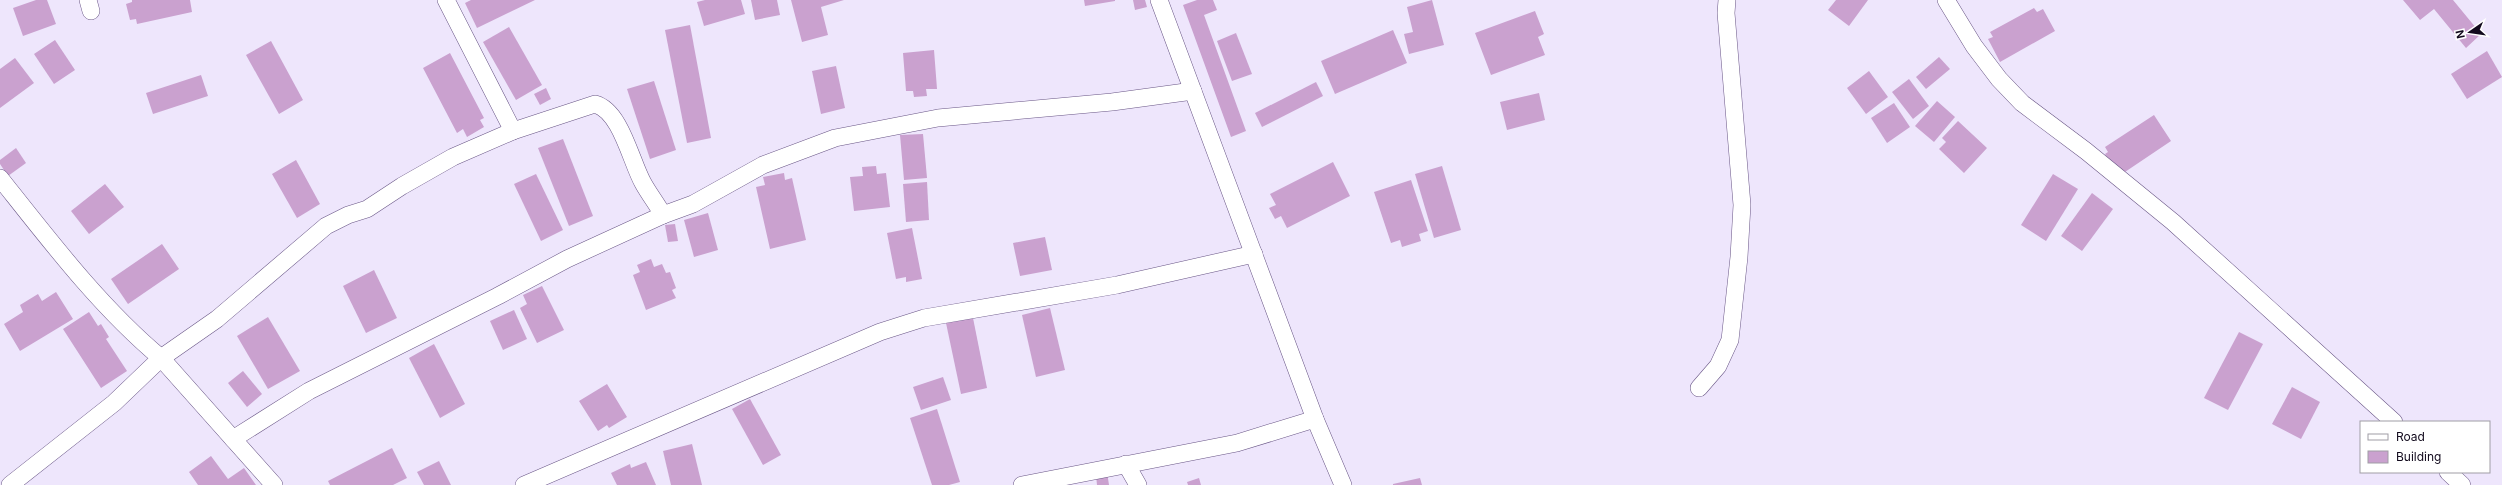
<svg xmlns="http://www.w3.org/2000/svg" width="2502" height="485" font-family="Inter,sans-serif">
<style>
.building{fill:#caa1cf}
.lines{fill:none;stroke-linecap:round;stroke-linejoin:round}
.minor-casing{stroke:#695686;stroke-width:18}
.minor{stroke:#fff;stroke-width:17}
</style>
<rect width="100%" height="100%" fill="#eee6fc"/>
<!-- building -->
<g class="building">
<polygon points="36,0 47,0 56,24 23,36 13,8"/>
<polygon points="132,0 190,0 192,12 137,24 136,19 130,20 126,4 132,2"/>
<polygon points="471,0 535,0 477,28 465,3"/>
<polygon points="705,0 741,0 745,14 704,26 697,2"/>
<polygon points="751,0 777,0 780,15 755,20"/>
<polygon points="791,0 844,0 821,7 828,35 802,42"/>
<polygon points="1084,0 1115,0 1115,1 1085,6"/>
<polygon points="1133,0 1145,0 1147,7 1135,10"/>
<polygon points="1197,0 1213,0 1217,10 1204,15 1246,131 1231,137 1183,5"/>
<polygon points="1432,0 1444,45 1409,54 1404,34 1413,32 1407,7"/>
<polygon points="1836,0 1868,0 1849,26 1828,10"/>
<polygon points="2403,0 2453,0 2481,34 2466,48 2434,9 2420,20"/>
<polygon points="2034,8 2037,12 2043,9 2055,31 2000,62 1988,39 1993,37 1990,32"/>
<polygon points="1535,11 1544,34 1538,37 1545,55 1491,75 1475,33"/>
<polygon points="690,25 711,138 687,143 665,30"/>
<polygon points="509,27 542,85 516,100 483,42"/>
<polygon points="1393,30 1407,63 1335,94 1321,61"/>
<polygon points="1236,33 1252,74 1232,81 1217,41"/>
<polygon points="55,40 75,70 54,84 34,54"/>
<polygon points="271,41 303,100 279,114 246,55"/>
<polygon points="934,50 937,89 926,89 927,96 914,97 913,91 906,91 903,53"/>
<polygon points="2487,51 2502,77 2467,99 2451,74"/>
<polygon points="450,53 484,118 480,120 484,127 467,137 463,129 457,133 423,68"/>
<polygon points="1939,57 1950,69 1926,89 1916,77"/>
<polygon points="15,58 34,83 0,108 0,69"/>
<polygon points="836,66 845,108 821,114 812,71"/>
<polygon points="1869,71 1888,97 1866,114 1847,88"/>
<polygon points="201,75 208,96 153,114 146,93"/>
<polygon points="1909,79 1929,106 1913,119 1892,92"/>
<polygon points="654,81 676,150 650,159 627,89"/>
<polygon points="1316,82 1323,96 1262,127 1255,113"/>
<polygon points="546,88 551,99 540,105 534,94"/>
<polygon points="1539,93 1545,120 1507,130 1500,102"/>
<polygon points="1937,101 1955,117 1934,142 1915,126"/>
<polygon points="1894,103 1910,127 1887,143 1871,118"/>
<polygon points="2154,115 2171,141 2119,176 2105,154 2108,152 2105,147"/>
<polygon points="1958,121 1987,148 1964,173 1939,149 1946,142 1942,138"/>
<polygon points="923,134 927,178 904,180 900,135"/>
<polygon points="563,139 593,216 569,226 538,148"/>
<polygon points="16,148 26,163 8,176 0,164 0,160"/>
<polygon points="296,160 320,204 297,218 272,174"/>
<polygon points="1333,162 1350,196 1287,228 1281,216 1275,219 1269,208 1276,205 1270,194"/>
<polygon points="876,166 877,174 886,173 890,207 854,211 850,177 863,176 862,167"/>
<polygon points="1442,166 1461,230 1434,238 1415,174"/>
<polygon points="784,173 785,180 792,178 806,240 770,249 756,187 765,185 763,177"/>
<polygon points="536,174 563,230 541,241 514,184"/>
<polygon points="2053,174 2078,189 2046,241 2021,225"/>
<polygon points="1411,180 1428,231 1419,234 1421,241 1402,247 1400,240 1391,243 1374,192"/>
<polygon points="927,182 929,220 906,222 903,184"/>
<polygon points="105,184 124,207 89,234 71,211"/>
<polygon points="2092,193 2113,209 2082,251 2061,236"/>
<polygon points="708,213 718,250 694,257 684,220"/>
<polygon points="675,224 678,241 668,242 665,225"/>
<polygon points="912,228 922,279 906,282 906,277 896,279 887,233"/>
<polygon points="1045,237 1052,270 1020,276 1013,243"/>
<polygon points="162,244 179,269 128,304 111,279"/>
<polygon points="651,259 654,267 662,264 666,273 670,272 676,288 672,290 676,298 646,310 633,275 640,272 637,265"/>
<polygon points="374,270 397,318 366,333 343,286"/>
<polygon points="542,286 564,330 537,343 520,308 527,304 523,295"/>
<polygon points="56,292 73,319 20,351 4,324 23,312 20,305 38,294 42,301"/>
<polygon points="1050,308 1065,370 1036,377 1022,315"/>
<polygon points="514,310 527,339 503,350 490,321"/>
<polygon points="89,312 98,326 101,324 109,337 106,339 127,371 101,388 63,329"/>
<polygon points="268,317 300,371 268,389 237,336"/>
<polygon points="973,318 987,388 961,394 946,323"/>
<polygon points="2239,332 2263,344 2228,410 2204,398"/>
<polygon points="434,344 465,404 440,418 409,358"/>
<polygon points="243,371 262,394 247,407 228,383"/>
<polygon points="943,377 951,400 921,410 913,387"/>
<polygon points="607,384 627,417 609,428 607,425 598,431 579,401"/>
<polygon points="2292,387 2320,402 2301,439 2272,424"/>
<polygon points="750,399 781,455 763,465 732,409"/>
<polygon points="937,409 960,482 949,485 932,485 910,418"/>
<polygon points="692,444 702,485 671,485 663,451"/>
<polygon points="392,448 407,478 393,485 330,485 328,481"/>
<polygon points="211,456 228,479 244,468 256,485 198,485 189,472"/>
<polygon points="439,461 451,485 424,485 417,472"/>
<polygon points="646,462 656,485 617,485 611,473 630,464 631,468"/>
<polygon points="1107,472 1109,485 1097,485 1096,475"/>
<polygon points="1199,478 1201,485 1188,485 1187,482"/>
<polygon points="1420,478 1422,485 1393,485 1393,484"/>
</g>
<g class="lines">
<!-- minor casing -->
<g class="minor-casing">
<g id="minor">
<polyline points="88,0 91,11"/>
<polyline points="446,0 513,131"/>
<polyline points="1159,0 1315,419 1343,485"/>
<polyline points="1946,0 1974,46 1999,79 2022,103 2086,151 2173,222 2394,422"/>
<path d="M0,178C50,241 100,307 161,358L114,403L10,485"/>
<polyline points="1699,388 1718,366 1730,340 1739,257 1742,205 1726,13 1727,0"/>
<polyline points="233,439 309,391 498,296 567,259 663,215"/>
<polyline points="1126,464 1138,485"/>
<polyline points="2448,472 2462,485"/>
<path d="M274,485L161,358L217,319L326,226L348,215L367,209L402,186L453,157L513,131L595,104C621,111 631,162 643,183C649,194 657,204 663,215L693,204L763,165L835,138L938,118L1112,102L1193,91"/>
<polyline points="524,485 880,332 924,318 1117,285 1254,254"/>
<polyline points="1022,485 1237,443 1315,419"/>
</g>
</g>
<!-- minor -->
<use href="#minor" class="minor"/>
</g>
<!-- legend -->
<rect x="2360" y="421" width="130" height="52" fill="#ffffff" stroke="#a09da5"/>
<rect x="2368" y="434" width="20" height="6" fill="#ffffff" stroke="#a09da5"/>
<text x="2396" y="441" font-size="12" fill="#120a1d">Road</text>
<rect x="2368" y="451" width="20" height="12" fill="#caa1cf" stroke="#a09da5"/>
<text x="2396" y="461" font-size="12" fill="#120a1d">Building</text>
<!-- north arrow -->
<g transform="translate(2470 32) rotate(257)" stroke="#ffffff" stroke-width="3" paint-order="stroke">
<path d="M0-3L7 15L0 10L-7 15Z" fill="#120a1d"/>
<text y="-6" font-size="11" font-weight="bold" text-anchor="middle" fill="#120a1d">N</text>
</g>
</svg>
